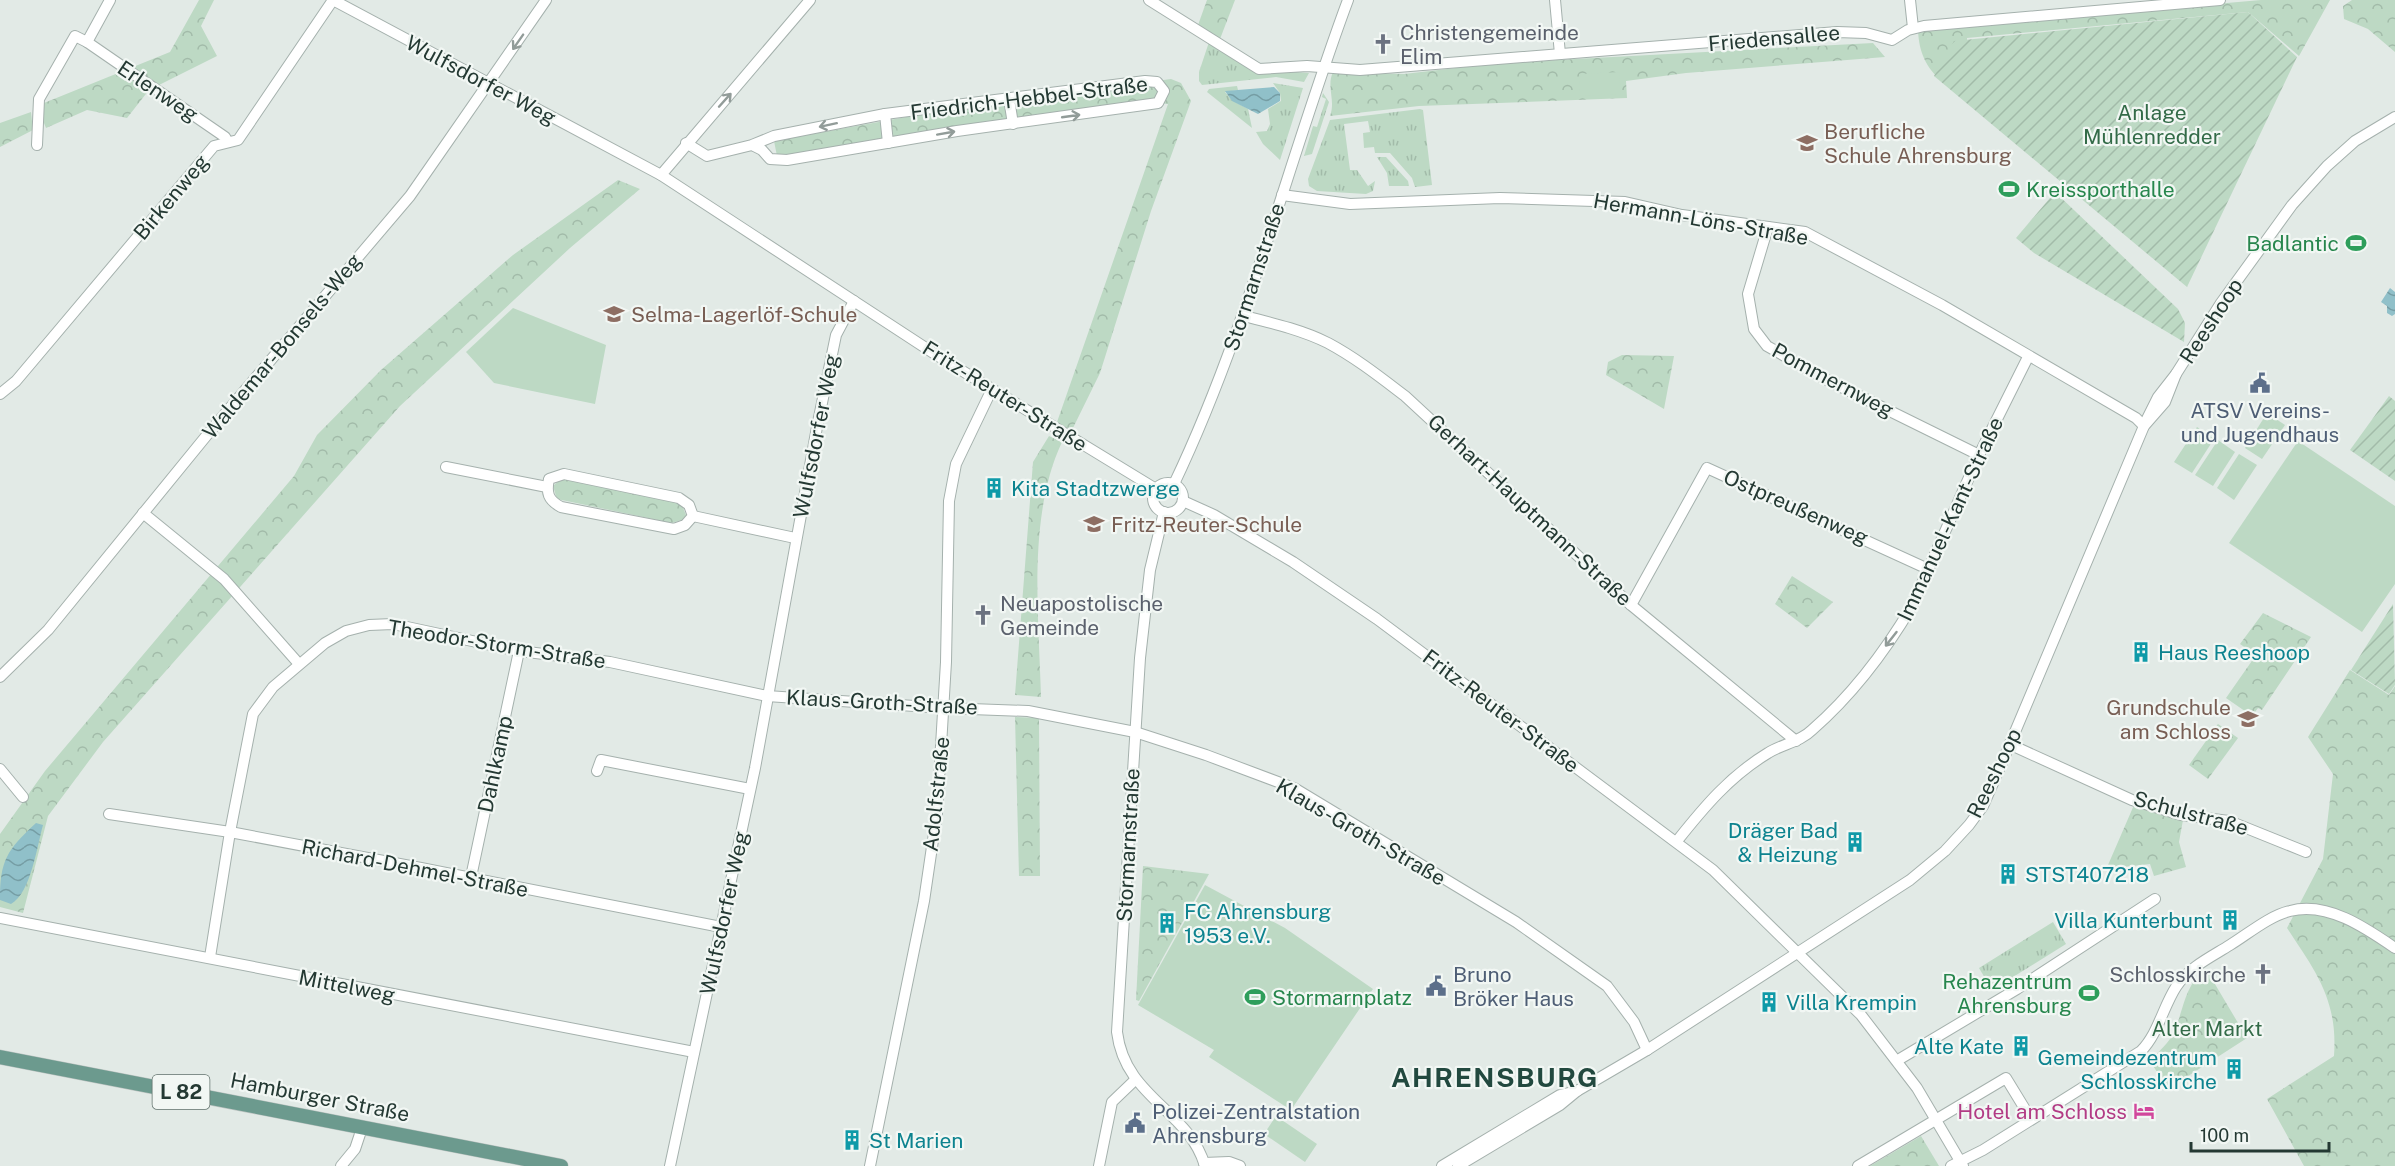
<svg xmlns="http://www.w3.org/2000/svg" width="2395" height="1166" font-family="'Public Sans',sans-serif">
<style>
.grass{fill:url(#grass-tufts)}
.forest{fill:url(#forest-crowns)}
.garden{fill:url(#garden-furrows)}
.pitch{fill:#bdd9c4}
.water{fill:url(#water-waves)}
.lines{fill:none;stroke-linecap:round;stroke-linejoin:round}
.minor-casing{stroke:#a5b1ad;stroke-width:12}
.major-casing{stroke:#bdc4c2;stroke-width:15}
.minor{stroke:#fff;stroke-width:10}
.major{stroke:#6c9a8e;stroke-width:14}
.oneway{stroke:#929c99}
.labels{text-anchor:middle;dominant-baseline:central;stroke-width:4.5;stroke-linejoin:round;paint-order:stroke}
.shield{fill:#f2f7f4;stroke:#62726d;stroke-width:1.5}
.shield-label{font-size:20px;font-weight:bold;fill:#243933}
.worship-label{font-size:21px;fill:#5b616d;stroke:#f2f7f4;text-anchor:start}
.street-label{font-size:21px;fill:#243933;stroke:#f2f7f4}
.park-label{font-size:21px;fill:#336b48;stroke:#f2f7f4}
.education-label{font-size:21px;fill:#785e54;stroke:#f2f7f4;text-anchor:start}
.leisure-label{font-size:21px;fill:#27864d;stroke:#f2f7f4;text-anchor:start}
.service-label{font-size:21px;fill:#4e5e75;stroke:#f2f7f4;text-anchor:start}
.culture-label{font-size:21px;fill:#0d838f;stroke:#f2f7f4;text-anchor:start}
.hotel-label{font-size:21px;fill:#b23c85;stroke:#f2f7f4;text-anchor:end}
.district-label{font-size:27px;font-weight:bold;letter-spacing:1.5px;fill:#22493f;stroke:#f2f7f4}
</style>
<defs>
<pattern id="grass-tufts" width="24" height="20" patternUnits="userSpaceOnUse" patternTransform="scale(1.5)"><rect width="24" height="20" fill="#bdd9c4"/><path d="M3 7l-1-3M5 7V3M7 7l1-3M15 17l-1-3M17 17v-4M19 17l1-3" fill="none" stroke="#a2bba9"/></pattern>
<pattern id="forest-crowns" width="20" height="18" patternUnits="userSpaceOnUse" patternTransform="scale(1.5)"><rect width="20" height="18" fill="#bdd9c4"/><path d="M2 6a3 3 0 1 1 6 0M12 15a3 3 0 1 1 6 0" fill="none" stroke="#a2bba9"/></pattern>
<pattern id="garden-furrows" width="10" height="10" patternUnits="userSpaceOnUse" patternTransform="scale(1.5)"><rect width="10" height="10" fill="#bdd9c4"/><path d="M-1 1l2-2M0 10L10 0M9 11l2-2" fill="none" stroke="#a2bba9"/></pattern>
<pattern id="water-waves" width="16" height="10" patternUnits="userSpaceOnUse" patternTransform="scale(1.5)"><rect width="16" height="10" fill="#90c0c9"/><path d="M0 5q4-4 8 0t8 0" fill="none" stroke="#759da4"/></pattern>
</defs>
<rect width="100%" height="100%" fill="#e2eae6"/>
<!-- grass -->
<g class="grass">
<polygon points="1209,42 1251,68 1309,73 1304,82 1276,77 1202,85 1199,81 1199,72"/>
<polygon points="1273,83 1303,88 1280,160 1263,144 1256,132 1267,131 1270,124 1268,109 1281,101 1280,93"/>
<polygon points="1237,86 1238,90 1225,92 1232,100 1248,109 1252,128 1207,92 1209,89"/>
<polygon points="1323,93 1329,102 1312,154 1304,156 1313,126 1317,127 1326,99 1322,97"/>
<polygon points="1420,109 1423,110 1432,185 1415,187 1412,178 1390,153 1375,153 1374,147 1364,148 1363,133 1370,132 1368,121 1344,124 1350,170 1357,170 1368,186 1375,181 1373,191 1366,194 1317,191 1309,186 1308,179 1330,120"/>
<polygon points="1377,157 1386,157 1408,181 1409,186 1389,186 1387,173"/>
<polygon points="2053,922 2066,944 1992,990 1979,968"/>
</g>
<!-- forest -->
<g class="forest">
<polygon points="199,0 214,0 201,26 217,56 149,90 127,118 87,110 46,128 42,118 44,103 170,52"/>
<polygon points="1207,0 1235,0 1220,39 1198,25"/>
<path d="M2261,0H2330L2299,56L2248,12L1967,38V52L1942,82C1926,67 1919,53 1918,30Z"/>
<polygon points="2352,0 2395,0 2395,52 2368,29 2344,19 2343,6"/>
<path d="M1873,43L1885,57L1686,73L1626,81L1627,98L1419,106L1330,116C1336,100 1326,87 1333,72L1404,74L1499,63Z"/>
<polygon points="1171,79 1181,83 1191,101 1151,211 1100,373 1071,432 1056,425 1168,104 1146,102 777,156 774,141 950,109"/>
<polygon points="31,112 33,130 0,147 0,123"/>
<polygon points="618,180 640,189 570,248 400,406 103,742 48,816 23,913 0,907 0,834 45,771 294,476 317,435 381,370 513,255"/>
<polygon points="1622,355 1674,356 1664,409 1606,375 1608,362"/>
<path d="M1049,436L1062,442C1027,516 1039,617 1041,697L1015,695L1033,462Z"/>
<polygon points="562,478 681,503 686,515 684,519 672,523 557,499 553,486"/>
<polygon points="1792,576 1833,602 1807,628 1775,604"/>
<polygon points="2263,613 2311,637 2262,710 2258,708 2252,716 2226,698 2256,655 2240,644"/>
<path d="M2350,670L2389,695L2395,686V1166H2304L2267,1099L2334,1056C2338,1000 2316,972 2287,928L2323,859L2333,774L2308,737Z"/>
<polygon points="1015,717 1039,718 1040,876 1019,876"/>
<polygon points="2218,724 2238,738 2208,779 2189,765"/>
<polygon points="2134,805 2183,820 2179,842 2186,867 2154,876 2150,864 2115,868 2108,865"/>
<polygon points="1143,866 1209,874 1139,1001 1136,1000"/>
<path d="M2206,969L2247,1038L2168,1089L2150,1061C2158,1052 2169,1043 2174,1032C2184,1010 2184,985 2206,969Z"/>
<polygon points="1921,1136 1939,1166 1870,1166"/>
</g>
<!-- garden -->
<g class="garden">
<polygon points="2248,12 2297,57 2187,287 1934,76 1954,41"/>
<polygon points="2055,192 2178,309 2185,323 2184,342 2034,253 2016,238"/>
<polygon points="2389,396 2395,401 2395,481 2350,450"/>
<polygon points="2393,604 2395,685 2389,694 2351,670"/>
</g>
<!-- pitch -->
<g class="pitch">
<polygon points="1619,72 1621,94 1580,96 1579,74"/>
<polygon points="513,308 606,345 595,404 494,383 466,352"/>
<polygon points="2267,413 2285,425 2262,459 2245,448"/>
<polygon points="2197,427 2214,439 2192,473 2174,462"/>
<polygon points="2218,440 2235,452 2213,486 2195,475"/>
<polygon points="2298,441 2395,506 2395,584 2362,632 2229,543"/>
<polygon points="2239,454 2257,465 2234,500 2217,488"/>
<polygon points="1205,885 1285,928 1373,989 1291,1110 1209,1057 1214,1050 1138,1005"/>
<polygon points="1276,1116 1317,1144 1305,1162 1264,1134"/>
</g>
<!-- water -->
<g class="water">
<polygon points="1274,87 1280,93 1280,101 1258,114 1232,101 1225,91"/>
<polygon points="2390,288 2395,292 2395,314 2392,316 2387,313 2387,306 2381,302"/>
<path d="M36,823L43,825C37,846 31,893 11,904L0,900C0,860 7,850 36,823Z"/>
</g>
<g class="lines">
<!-- minor casing -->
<g class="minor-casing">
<g id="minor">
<polyline points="333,0 661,175 938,356 1156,489"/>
<polyline points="1149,0 1259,69 1307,66 1360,70 1837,32 1866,33 1892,40 1908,30 1924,26 2220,0"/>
<polyline points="1555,0 1560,54"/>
<polyline points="1910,0 1913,28"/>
<polyline points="87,42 225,137 228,142"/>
<polyline points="1009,99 1013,124"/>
<polyline points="885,114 888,143"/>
<polyline points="686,143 707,156 752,145 774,136 885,114 1145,81 1157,82 1164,91 1158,103 957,131 787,160 770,159 762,150 752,145"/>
<polyline points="37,145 39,99 75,36 87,42 110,0"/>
<polyline points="661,175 810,0"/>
<polyline points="1282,195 1350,204 1500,198 1625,202 1682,215 1805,232 1942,305 2136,418 2144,426"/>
<polyline points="1768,227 1748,294 1754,329 1767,346 1827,380 1979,455"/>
<path d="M1244,316C1272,323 1302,330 1328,343C1356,358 1380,377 1405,396L1631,605L1796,741"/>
<polyline points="0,394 16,381 214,146 238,140 333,0"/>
<polyline points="2146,421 2158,397 2176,374 2221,303 2292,205 2327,166 2355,141 2395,117"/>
<polyline points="446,467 547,487"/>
<path d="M564,474L679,498L689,505L693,516L685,525L674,529L561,507C548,500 546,493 549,479Z"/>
<circle cx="1168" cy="498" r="15"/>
<path d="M1174,484C1248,329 1288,161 1348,0"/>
<polyline points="1183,501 1214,515 1293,562 1377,619 1713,870 1861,1015 1917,1088 1963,1166"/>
<path d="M1164,512L1150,570L1140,658L1117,1032C1125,1098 1189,1110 1205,1166"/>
<polyline points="143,513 224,579 299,664"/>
<polyline points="693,516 795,538"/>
<polyline points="1631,605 1707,468 1928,569"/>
<polyline points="0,677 48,630 207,435 410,196 546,0"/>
<polyline points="2009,744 2132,800 2181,815 2229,821 2306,852"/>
<polyline points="0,769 23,797"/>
<polyline points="597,771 601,760 750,789"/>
<polyline points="109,814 230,832 421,868 721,927"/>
<path d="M1677,841C1704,807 1730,776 1768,753C1782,744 1800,742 1812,730C1851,696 1886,650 1912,606L1979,455L2028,357"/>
<polyline points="471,877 519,651"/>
<polyline points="0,918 694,1052"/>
<polyline points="210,957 230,832 253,714 273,687 325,643 346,631 369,625 393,624 519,651 610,662 767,696 944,708 1028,711 1135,732 1206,755 1294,788 1516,922 1607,986 1634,1022 1647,1050"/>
<polyline points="1898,1060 2017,989 2155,899"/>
<polyline points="1204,1163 1229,1162 1240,1166"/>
<polyline points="341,1166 355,1149 362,1128"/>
<polyline points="670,1166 755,768 817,427 836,335 854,301"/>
<polyline points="870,1166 924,901 937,813 946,662 949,501 956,464 992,389"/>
<polyline points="1099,1166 1112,1102 1135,1080"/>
<polyline points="1442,1166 1560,1095 1577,1091"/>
<polyline points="1458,1166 1560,1105 1577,1091 1647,1050 1910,880 1945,851 1969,825 1983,806 2004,758 2144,426 2165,402 2176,374"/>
<polyline points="1858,1166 2006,1078 2031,1119"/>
<path d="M1951,1166L1983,1150L2141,1051C2158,1034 2163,1007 2176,987C2189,967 2211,957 2230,945C2248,934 2269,916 2290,911C2327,901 2366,928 2395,948"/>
</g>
</g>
<!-- major casing -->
<g class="major-casing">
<polyline id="major" points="0,1057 561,1166"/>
</g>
<!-- minor -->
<use href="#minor" class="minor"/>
<!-- major -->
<use href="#major" class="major"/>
</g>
<!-- one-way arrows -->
<defs><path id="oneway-shaft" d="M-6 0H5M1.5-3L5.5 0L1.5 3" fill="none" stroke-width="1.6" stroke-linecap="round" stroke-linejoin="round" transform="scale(1.5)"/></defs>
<g class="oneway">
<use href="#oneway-shaft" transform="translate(518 42) rotate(125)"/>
<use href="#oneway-shaft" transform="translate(725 100) rotate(-48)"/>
<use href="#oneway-shaft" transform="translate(1071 116) rotate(-8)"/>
<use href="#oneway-shaft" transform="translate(828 125) rotate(168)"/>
<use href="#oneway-shaft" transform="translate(946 133) rotate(-10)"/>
<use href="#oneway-shaft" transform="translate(1891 639) rotate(128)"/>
</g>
<!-- icons -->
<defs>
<g id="church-bare" transform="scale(1.62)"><path d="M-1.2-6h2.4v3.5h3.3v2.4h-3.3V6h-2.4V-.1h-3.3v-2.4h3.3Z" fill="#6b7280" stroke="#f2f7f4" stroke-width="2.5" paint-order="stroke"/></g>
<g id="school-bare" transform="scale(1.62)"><path d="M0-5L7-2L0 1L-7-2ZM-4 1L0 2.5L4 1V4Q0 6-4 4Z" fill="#8d6e63" stroke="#f2f7f4" stroke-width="2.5" paint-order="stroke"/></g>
<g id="stadium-bare" transform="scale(1.62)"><path d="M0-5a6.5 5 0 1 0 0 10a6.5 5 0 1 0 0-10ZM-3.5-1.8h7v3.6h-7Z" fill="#2e9e5b" stroke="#f2f7f4" stroke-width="2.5" paint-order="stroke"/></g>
<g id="civic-bare" transform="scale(1.62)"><path d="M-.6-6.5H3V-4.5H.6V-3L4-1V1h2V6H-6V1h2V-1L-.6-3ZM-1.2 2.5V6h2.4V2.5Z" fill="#5c6f8a" stroke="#f2f7f4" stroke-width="2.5" paint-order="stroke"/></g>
<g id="building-bare" transform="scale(1.62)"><path d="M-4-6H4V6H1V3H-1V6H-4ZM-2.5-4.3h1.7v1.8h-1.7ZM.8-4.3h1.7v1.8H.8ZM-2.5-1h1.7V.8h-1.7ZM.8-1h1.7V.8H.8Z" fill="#0f9aa8" stroke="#f2f7f4" stroke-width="2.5" paint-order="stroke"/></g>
<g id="hotel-bare" transform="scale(1.62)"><path d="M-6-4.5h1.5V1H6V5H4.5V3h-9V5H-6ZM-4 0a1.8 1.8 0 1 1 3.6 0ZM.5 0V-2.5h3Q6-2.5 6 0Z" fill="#d1479c" stroke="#f2f7f4" stroke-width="2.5" paint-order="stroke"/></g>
</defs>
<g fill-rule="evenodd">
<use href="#church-bare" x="1383" y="44"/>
<use href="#school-bare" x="1807" y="143"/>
<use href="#stadium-bare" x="2009" y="189"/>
<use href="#stadium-bare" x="2356" y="243"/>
<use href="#school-bare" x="614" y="314"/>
<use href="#civic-bare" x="2260" y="383"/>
<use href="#building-bare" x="994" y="488"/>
<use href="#school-bare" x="1094" y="524"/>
<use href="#church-bare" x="983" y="615"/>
<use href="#building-bare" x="2141" y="652"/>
<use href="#school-bare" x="2248" y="719"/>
<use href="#building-bare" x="1855" y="842"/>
<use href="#building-bare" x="2008" y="874"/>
<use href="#building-bare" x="2230" y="920"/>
<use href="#building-bare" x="1167" y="923"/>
<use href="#church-bare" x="2263" y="974"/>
<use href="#civic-bare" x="1436" y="986"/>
<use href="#stadium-bare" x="2089" y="993"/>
<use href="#stadium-bare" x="1255" y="997"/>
<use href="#building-bare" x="1769" y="1002"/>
<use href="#building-bare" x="2021" y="1046"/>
<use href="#building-bare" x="2234" y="1069"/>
<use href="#hotel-bare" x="2144" y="1111"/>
<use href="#civic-bare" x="1135" y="1123"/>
<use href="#building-bare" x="852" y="1140"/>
</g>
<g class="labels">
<!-- shield labels -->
<rect class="shield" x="152.5" y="1075" width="57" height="34" rx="4.5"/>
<g class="shield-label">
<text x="181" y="1092">L 82</text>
</g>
<!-- worship labels -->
<g class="worship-label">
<text x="1400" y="32">Christengemeinde<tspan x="1400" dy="24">Elim</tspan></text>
<text x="1000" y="603">Neuapostolische<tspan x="1000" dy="24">Gemeinde</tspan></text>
<text x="2246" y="974" text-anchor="end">Schlosskirche</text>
</g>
<!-- street labels -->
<g class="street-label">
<text transform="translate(1774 38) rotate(-5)">Friedensallee</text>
<text transform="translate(481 80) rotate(28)">Wulfsdorfer Weg</text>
<text transform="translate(158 91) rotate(34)">Erlenweg</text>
<text transform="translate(1029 98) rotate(-7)">Friedrich-Hebbel-Straße</text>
<text transform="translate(171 197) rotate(-50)">Birkenweg</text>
<text transform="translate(1701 219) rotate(10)">Hermann-Löns-Straße</text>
<text transform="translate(1254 277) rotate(-72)">Stormarnstraße</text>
<text transform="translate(2211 321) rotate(-57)">Reeshoop</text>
<text transform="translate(282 346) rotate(-50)">Waldemar-Bonsels-Weg</text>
<text transform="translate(1833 380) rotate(28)">Pommernweg</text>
<text transform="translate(1005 396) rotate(32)">Fritz-Reuter-Straße</text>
<text transform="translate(816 436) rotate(-79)">Wulfsdorfer Weg</text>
<text transform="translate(1796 507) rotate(24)">Ostpreußenweg</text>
<text transform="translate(1530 510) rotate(43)">Gerhart-Hauptmann-Straße</text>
<text transform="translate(1950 519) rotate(-65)">Immanuel-Kant-Straße</text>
<text transform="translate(497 644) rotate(9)">Theodor-Storm-Straße</text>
<text transform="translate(882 702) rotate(3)">Klaus-Groth-Straße</text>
<text transform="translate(1501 711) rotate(37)">Fritz-Reuter-Straße</text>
<text transform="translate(495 764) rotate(-78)">Dahlkamp</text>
<text transform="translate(1994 773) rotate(-64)">Reeshoop</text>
<text transform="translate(936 794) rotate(-84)">Adolfstraße</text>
<text transform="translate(2191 813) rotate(15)">Schulstraße</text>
<text transform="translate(1361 832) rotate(30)">Klaus-Groth-Straße</text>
<text transform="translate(1128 845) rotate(-87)">Stormarnstraße</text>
<text transform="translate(415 868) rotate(11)">Richard-Dehmel-Straße</text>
<text transform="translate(724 913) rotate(-78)">Wulfsdorfer Weg</text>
<text transform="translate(347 986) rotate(11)">Mittelweg</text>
<text transform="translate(320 1097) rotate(11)">Hamburger Straße</text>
</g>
<!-- park labels -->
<g class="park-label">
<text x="2152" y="112">Anlage<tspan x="2152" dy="24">Mühlenredder</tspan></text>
<text x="2207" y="1028">Alter Markt</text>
</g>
<!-- education labels -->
<g class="education-label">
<text x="1824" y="131">Berufliche<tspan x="1824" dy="24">Schule Ahrensburg</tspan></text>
<text x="631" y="314">Selma-Lagerlöf-Schule</text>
<text x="1111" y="524">Fritz-Reuter-Schule</text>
<text x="2231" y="707" text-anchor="end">Grundschule<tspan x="2231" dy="24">am Schloss</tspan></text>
</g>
<!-- leisure labels -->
<g class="leisure-label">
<text x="2026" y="189">Kreissporthalle</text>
<text x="2339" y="243" text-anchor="end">Badlantic</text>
<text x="2072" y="981" text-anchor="end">Rehazentrum<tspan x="2072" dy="24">Ahrensburg</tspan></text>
<text x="1272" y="997">Stormarnplatz</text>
</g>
<!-- service labels -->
<g class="service-label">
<text x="2260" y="410" text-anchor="middle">ATSV Vereins-<tspan x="2260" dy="24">und Jugendhaus</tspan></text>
<text x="1453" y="974">Bruno<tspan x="1453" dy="24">Bröker Haus</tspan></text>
<text x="1152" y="1111">Polizei-Zentralstation<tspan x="1152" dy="24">Ahrensburg</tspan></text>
</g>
<!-- culture labels -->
<g class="culture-label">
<text x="1011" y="488">Kita Stadtzwerge</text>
<text x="2158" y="652">Haus Reeshoop</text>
<text x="1838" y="830" text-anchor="end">Dräger Bad<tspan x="1838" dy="24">&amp; Heizung</tspan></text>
<text x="2025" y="874">STST407218</text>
<text x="1184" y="911">FC Ahrensburg<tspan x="1184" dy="24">1953 e.V.</tspan></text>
<text x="2213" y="920" text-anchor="end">Villa Kunterbunt</text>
<text x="1786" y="1002">Villa Krempin</text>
<text x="2004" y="1046" text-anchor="end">Alte Kate</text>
<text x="2217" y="1057" text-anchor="end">Gemeindezentrum<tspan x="2217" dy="24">Schlosskirche</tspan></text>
<text x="869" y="1140">St Marien</text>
</g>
<!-- hotel labels -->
<g class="hotel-label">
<text x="2127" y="1111">Hotel am Schloss</text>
</g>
<!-- district labels -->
<g class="district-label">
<text x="1495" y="1077">AHRENSBURG</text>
</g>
</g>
<!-- scale -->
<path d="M2191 1142v9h138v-9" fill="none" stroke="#243933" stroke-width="3"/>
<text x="2200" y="1142" font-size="18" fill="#243933" stroke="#f2f7f4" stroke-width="4.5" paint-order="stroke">100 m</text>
</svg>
